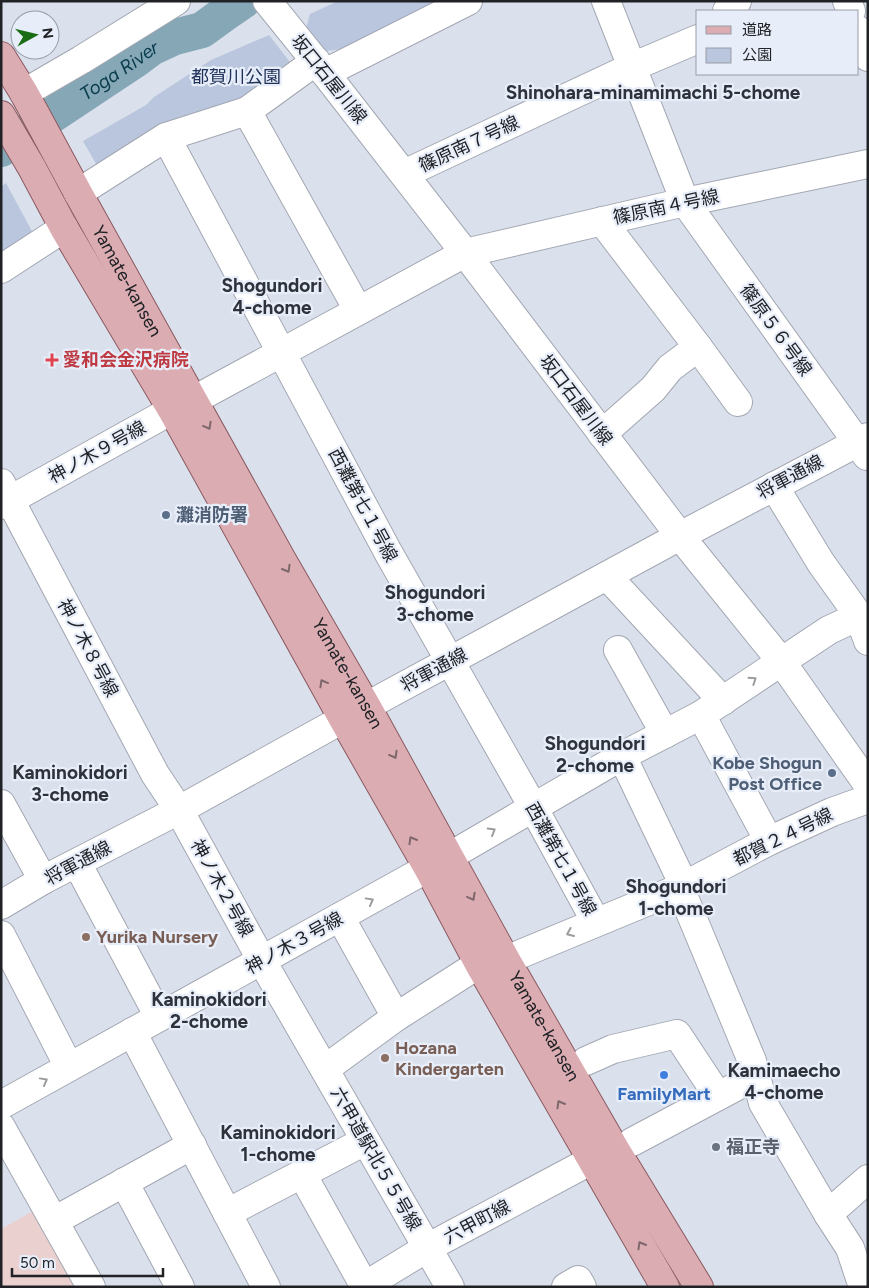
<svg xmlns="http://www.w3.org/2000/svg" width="869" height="1288" font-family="Figtree,'Noto Sans JP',sans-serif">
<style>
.education{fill:#ead0cf}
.green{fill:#b9c6de}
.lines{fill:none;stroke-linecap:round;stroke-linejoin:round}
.river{stroke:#85a7b6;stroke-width:36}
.minor-casing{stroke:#a2a7b2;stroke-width:30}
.major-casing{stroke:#8a5960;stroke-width:30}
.minor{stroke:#fff;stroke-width:28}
.major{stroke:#dbadb3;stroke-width:28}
.oneway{stroke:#7e686c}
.oneway2{stroke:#9b9c9d}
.health-dot{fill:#e0444e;stroke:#e8eef9;stroke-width:2}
.service-dot{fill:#5c6f8a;stroke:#e8eef9;stroke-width:2}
.education-dot{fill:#8d6e63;stroke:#e8eef9;stroke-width:2}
.shop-dot{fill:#3f7fe0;stroke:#e8eef9;stroke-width:2}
.worship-dot{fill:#6b7280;stroke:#e8eef9;stroke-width:2}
.labels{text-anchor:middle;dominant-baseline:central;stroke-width:4.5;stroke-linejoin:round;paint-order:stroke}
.park-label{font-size:18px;fill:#203259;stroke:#e8eef9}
.street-label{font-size:18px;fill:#202226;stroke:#e8eef9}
.health-label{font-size:18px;font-weight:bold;fill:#be3a42;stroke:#e8eef9;text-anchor:start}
.service-label{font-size:18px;font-weight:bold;fill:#4e5e75;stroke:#e8eef9;text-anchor:start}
.education-label{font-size:18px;font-weight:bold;fill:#785e54;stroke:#e8eef9;text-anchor:start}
.shop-label{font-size:18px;font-weight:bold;fill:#366cbe;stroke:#e8eef9}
.worship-label{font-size:18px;font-weight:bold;fill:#5b616d;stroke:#e8eef9;text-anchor:start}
.water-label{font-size:19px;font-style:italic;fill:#083b4c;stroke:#e8eef9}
.neighbourhood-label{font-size:19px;font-weight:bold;fill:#2e323b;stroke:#e8eef9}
</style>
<rect width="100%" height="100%" fill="#dbe1ec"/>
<!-- education -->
<polygon class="education" points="35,1210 78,1287 1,1287 1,1229"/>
<!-- green -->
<g class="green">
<polygon points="338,1 441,1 342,49 326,51 306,29 310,14"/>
<polygon points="269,35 293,66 244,103 99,169 83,141 146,105 154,97 211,60"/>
<polygon points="6,183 34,235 1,256 1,187"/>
</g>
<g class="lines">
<!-- river -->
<path class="river" id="s1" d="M1,149L135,60L151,48L175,37L202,30L224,14L243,1"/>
<!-- minor casing -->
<g class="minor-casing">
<g id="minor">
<polyline points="267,1 325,73 465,253 680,536 781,661 868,785"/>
<polyline points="606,1 685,202 867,456"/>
<polyline points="847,1 851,11"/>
<polyline points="727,11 737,1"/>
<polyline points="858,30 868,57"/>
<polyline points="325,73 468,1"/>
<polyline points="24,93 81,60 176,1"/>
<polyline points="247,111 358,310"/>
<polyline points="166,137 388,552 533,807 596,922"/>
<polyline points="404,174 632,67 698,39"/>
<polyline points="78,193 166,137 247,111 316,61"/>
<polyline points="602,221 698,347 738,402"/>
<polyline points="1,269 64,228"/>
<polyline points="602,434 653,389 670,368 698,347"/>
<polyline points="1,483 155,774 179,810 262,961 450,1287"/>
<polyline points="774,486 821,563 859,616"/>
<polyline points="1,505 172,410 194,400 465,253 685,202 868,164"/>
<polyline points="607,576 723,701"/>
<polyline points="618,650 665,734"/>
<polyline points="701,715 769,841"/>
<polyline points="622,756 679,875 680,888 752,1061 763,1103 828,1214 850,1248 863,1287"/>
<polyline points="1,804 43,880"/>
<polyline points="450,856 622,756 701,715 829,630 859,616 868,641"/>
<polyline points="77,863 159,1017"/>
<polyline points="1,905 43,880 179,810 343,719 680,536 868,437"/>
<polyline points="340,917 396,1017"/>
<polyline points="1,935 69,1067"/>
<polyline points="506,960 680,888 769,841 832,812 868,799"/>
<polyline points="132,1032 266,1287"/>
<polyline points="586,1061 613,1049 677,1034 718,1096"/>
<polyline points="325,1069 396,1017 479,964"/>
<polyline points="1,1105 428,868"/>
<polyline points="1,1127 91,1287"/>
<polyline points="632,1142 756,1076"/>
<polyline points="302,1174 365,1287"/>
<polyline points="124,1182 180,1287"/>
<polyline points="227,1213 365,1141"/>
<polyline points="828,1214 868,1179"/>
<polyline points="54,1221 192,1145"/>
<polyline points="363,1287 427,1248 592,1160"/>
<polyline points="566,1287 578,1280 582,1287"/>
</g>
</g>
<!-- major casing -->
<g class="major-casing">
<g id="major">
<path id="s2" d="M1,56L24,93L78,193L282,560L367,707L506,960L615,1149L699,1287"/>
<polyline points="1,115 32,168 64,228 172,410 343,719 428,868 479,964 665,1287"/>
</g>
</g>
<!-- minor -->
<use href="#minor" class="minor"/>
<!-- major -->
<use href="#major" class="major"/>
</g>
<!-- one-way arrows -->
<defs><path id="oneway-chevron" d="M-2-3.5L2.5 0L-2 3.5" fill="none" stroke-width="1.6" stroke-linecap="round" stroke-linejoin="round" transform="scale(1.25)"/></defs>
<g class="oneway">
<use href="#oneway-chevron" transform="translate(208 426) rotate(61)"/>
<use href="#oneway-chevron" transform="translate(287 569) rotate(60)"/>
<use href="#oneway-chevron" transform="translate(323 683) rotate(-119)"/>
<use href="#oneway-chevron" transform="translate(394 755) rotate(61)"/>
<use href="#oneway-chevron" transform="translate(412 840) rotate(-120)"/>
<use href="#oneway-chevron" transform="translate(472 897) rotate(61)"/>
<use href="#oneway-chevron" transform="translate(560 1104) rotate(-120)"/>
<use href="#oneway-chevron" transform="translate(641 1245) rotate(-120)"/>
</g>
<g class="oneway2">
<use href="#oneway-chevron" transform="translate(753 680) rotate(-34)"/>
<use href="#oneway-chevron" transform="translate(492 831) rotate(-30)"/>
<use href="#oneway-chevron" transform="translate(370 901) rotate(-29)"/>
<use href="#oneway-chevron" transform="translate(570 933) rotate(157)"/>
<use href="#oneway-chevron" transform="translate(44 1081) rotate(-29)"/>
</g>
<!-- markers -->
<path class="health-dot" d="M49.5 352.5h5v5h5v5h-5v5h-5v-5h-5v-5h5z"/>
<g class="service-dot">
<circle cx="166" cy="515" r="5"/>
<circle cx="832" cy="773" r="5"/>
</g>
<g class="education-dot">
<circle cx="86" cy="937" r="5"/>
<circle cx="385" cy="1058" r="5"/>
</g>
<circle class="shop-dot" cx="664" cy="1075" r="5"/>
<circle class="worship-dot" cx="716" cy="1147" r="5"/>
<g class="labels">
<!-- park labels -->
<g class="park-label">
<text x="236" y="77">都賀川公園</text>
</g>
<!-- street labels -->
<g class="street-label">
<text transform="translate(329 79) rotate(51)">坂口石屋川線</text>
<text transform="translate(469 144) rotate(-25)">篠原南７号線</text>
<text transform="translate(666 207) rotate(-12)">篠原南４号線</text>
<text stroke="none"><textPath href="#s2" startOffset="258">Yamate-kansen</textPath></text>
<text transform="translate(776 330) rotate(54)">篠原５６号線</text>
<text transform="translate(576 400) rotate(53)">坂口石屋川線</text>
<text transform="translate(97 452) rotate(-29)">神ノ木９号線</text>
<text transform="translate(790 477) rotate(-28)">将軍通線</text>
<text transform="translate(363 505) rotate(62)">西灘第七１号線</text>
<text transform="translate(88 648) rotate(62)">神ノ木８号線</text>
<text transform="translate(434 670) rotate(-28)">将軍通線</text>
<text stroke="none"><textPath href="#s2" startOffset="708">Yamate-kansen</textPath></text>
<text transform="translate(783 837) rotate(-26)">都賀２４号線</text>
<text transform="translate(561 859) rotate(61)">西灘第七１号線</text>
<text transform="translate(78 863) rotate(-28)">将軍通線</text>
<text transform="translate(222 888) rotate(61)">神ノ木２号線</text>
<text transform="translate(294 943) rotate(-29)">神ノ木３号線</text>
<text stroke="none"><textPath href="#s2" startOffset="1112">Yamate-kansen</textPath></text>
<text transform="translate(376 1159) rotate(60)">六甲道駅北５５号線</text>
<text transform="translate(477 1222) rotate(-28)">六甲町線</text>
</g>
<!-- health labels -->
<g class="health-label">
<text x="63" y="360">愛和会金沢病院</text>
</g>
<!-- service labels -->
<g class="service-label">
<text x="176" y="515">灘消防署</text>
<text x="822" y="763" text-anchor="end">Kobe Shogun<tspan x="822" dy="21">Post Office</tspan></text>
</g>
<!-- education labels -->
<g class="education-label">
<text x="96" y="937">Yurika Nursery</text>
<text x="395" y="1048">Hozana<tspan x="395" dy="21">Kindergarten</tspan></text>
</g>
<!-- shop labels -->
<g class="shop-label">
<text x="664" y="1094">FamilyMart</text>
</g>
<!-- worship labels -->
<g class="worship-label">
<text x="726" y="1147">福正寺</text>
</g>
<!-- water labels -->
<g class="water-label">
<text stroke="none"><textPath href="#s1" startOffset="142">Toga River</textPath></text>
</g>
<!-- neighbourhood labels -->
<g class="neighbourhood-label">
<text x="653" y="92">Shinohara-minamimachi 5-chome</text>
<text x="272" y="285">Shogundori<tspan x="272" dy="22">4-chome</tspan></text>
<text x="435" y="592">Shogundori<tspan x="435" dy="22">3-chome</tspan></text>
<text x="595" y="743">Shogundori<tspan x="595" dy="22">2-chome</tspan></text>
<text x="70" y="772">Kaminokidori<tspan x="70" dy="22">3-chome</tspan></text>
<text x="676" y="886">Shogundori<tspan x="676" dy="22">1-chome</tspan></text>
<text x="209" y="999">Kaminokidori<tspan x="209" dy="22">2-chome</tspan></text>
<text x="784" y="1070">Kamimaecho<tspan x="784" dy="22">4-chome</tspan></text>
<text x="278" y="1132">Kaminokidori<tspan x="278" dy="22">1-chome</tspan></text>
</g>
</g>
<!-- border -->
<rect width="869" height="1288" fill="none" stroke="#202226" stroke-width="5"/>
<!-- legend -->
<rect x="696" y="10" width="162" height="65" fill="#e8eef9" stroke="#989ca5"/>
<rect x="706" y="26" width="25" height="8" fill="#dbadb3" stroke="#989ca5"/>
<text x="742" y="35" font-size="15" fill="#202226">道路</text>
<rect x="706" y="48" width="25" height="15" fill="#b9c6de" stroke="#989ca5"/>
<text x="742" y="60" font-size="15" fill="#202226">公園</text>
<!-- north arrow -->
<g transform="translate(35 35) rotate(82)"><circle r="24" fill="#e8eef9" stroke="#989ca5"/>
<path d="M0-4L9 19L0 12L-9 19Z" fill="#1a6d15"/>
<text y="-8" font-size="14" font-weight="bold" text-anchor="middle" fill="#202226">N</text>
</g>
<!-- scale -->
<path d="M12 1268v8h151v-8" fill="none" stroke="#202226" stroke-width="2.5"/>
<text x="20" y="1268" font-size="15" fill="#202226" stroke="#e8eef9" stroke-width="4" paint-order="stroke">50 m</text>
</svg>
